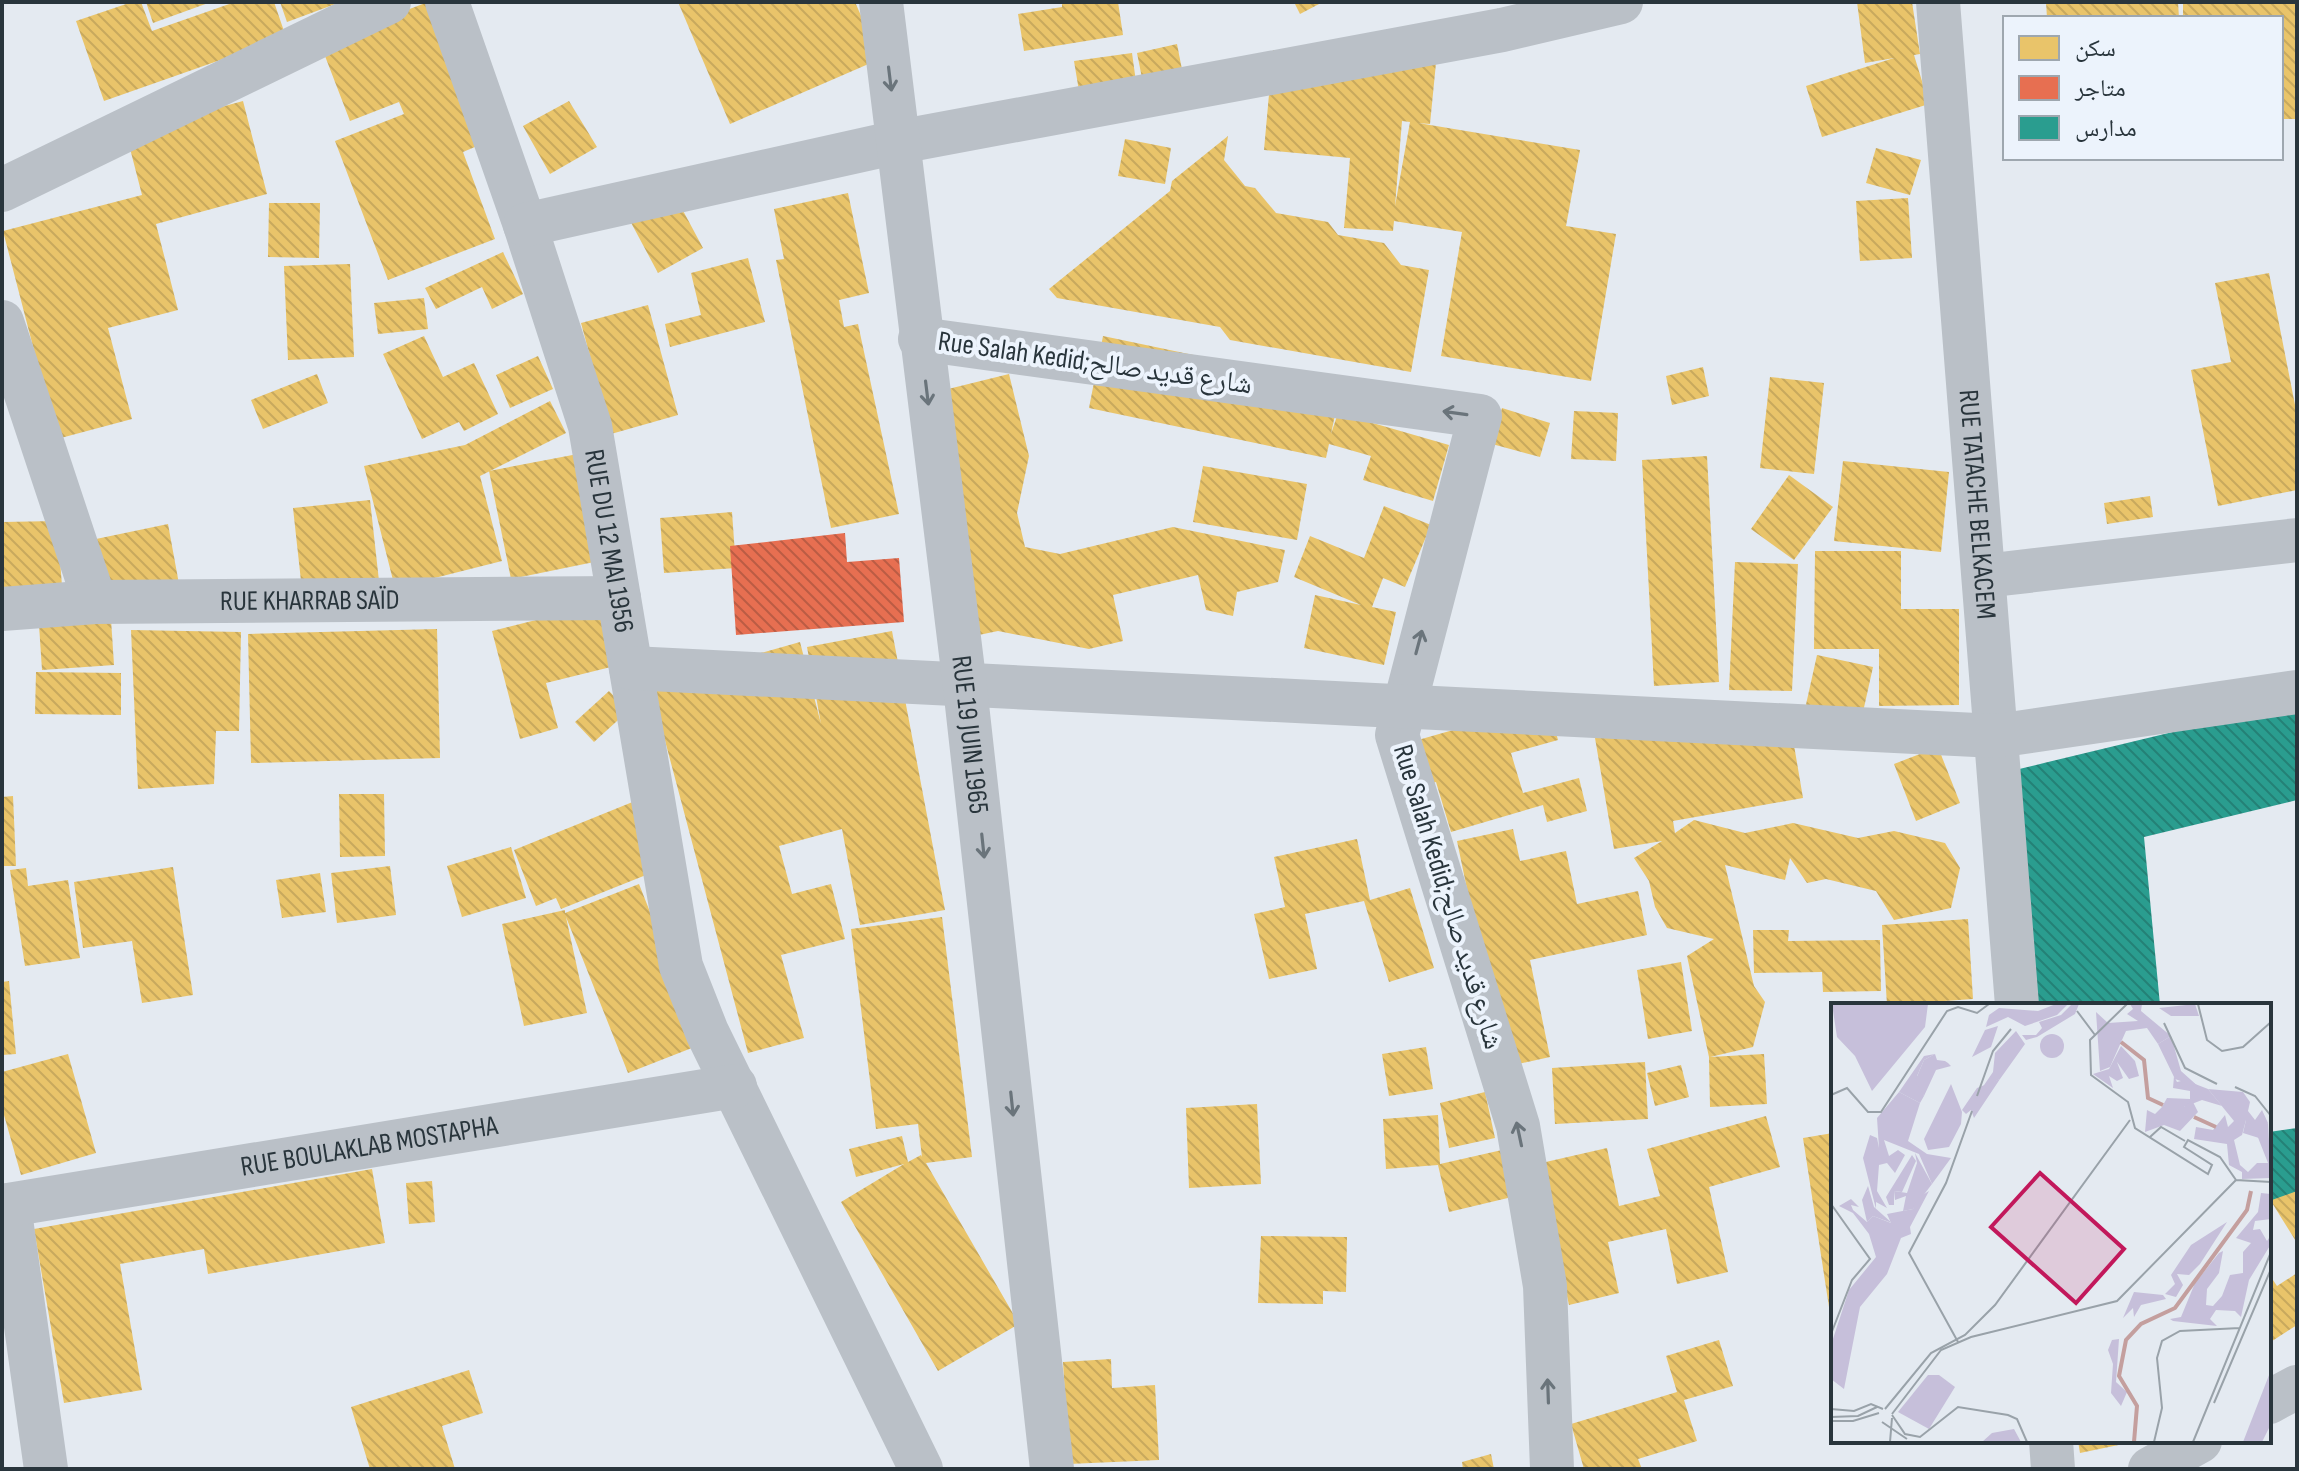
<svg xmlns="http://www.w3.org/2000/svg" width="2299" height="1471" font-family="'Sofia Sans Condensed','Noto Naskh Arabic',sans-serif">
<style>
.homes{fill:url(#homes-back-hatch);fill-rule:evenodd}
.shops{fill:url(#shops-back-hatch)}
.schools{fill:url(#schools-back-hatch)}
.lines{fill:none;stroke-linecap:round;stroke-linejoin:round}
.pedestrian{stroke:#bac0c7;stroke-width:44}
.minor{stroke:#bac0c7;stroke-width:44}
.tertiary{stroke:#bac0c7;stroke-width:44}
.oneway{stroke:#6a747b}
.labels{text-anchor:middle;dominant-baseline:central;stroke-width:8;stroke-linejoin:round;paint-order:stroke}
.street-label{font-size:28px;fill:#29353c;stroke:#ecf3fc}
.inset-river{fill:none;stroke:#c49f9e;stroke-width:4}
.inset-road{fill:none;stroke:#99a2a9;stroke-width:2}
.view{fill:#c2185b;fill-opacity:0.15;stroke:#c2185b;stroke-width:4}
.inset-edge{fill:none;stroke:#29353c;stroke-width:4}
</style>
<defs>
<pattern id="homes-back-hatch" width="6" height="6" patternUnits="userSpaceOnUse" patternTransform="scale(2)"><rect width="6" height="6" fill="#e9c46a"/><path d="M-1 5l2 2M0 0l6 6M5-1l2 2" fill="none" stroke="#c8a95d"/></pattern>
<pattern id="shops-back-hatch" width="6" height="6" patternUnits="userSpaceOnUse" patternTransform="scale(2)"><rect width="6" height="6" fill="#e76f51"/><path d="M-1 5l2 2M0 0l6 6M5-1l2 2" fill="none" stroke="#bb5c44"/></pattern>
<pattern id="schools-back-hatch" width="6" height="6" patternUnits="userSpaceOnUse" patternTransform="scale(2)"><rect width="6" height="6" fill="#2a9d8f"/><path d="M-1 5l2 2M0 0l6 6M5-1l2 2" fill="none" stroke="#248176"/></pattern>
</defs>
<rect width="100%" height="100%" fill="#e4eaf1"/>
<!-- homes -->
<g class="homes">
<polygon points="132,2 141,2 152,31 235,2 274,2 286,37 104,101 76,21"/>
<polygon points="146,2 211,2 153,23"/>
<polygon points="280,2 341,2 287,22"/>
<polygon points="428,2 489,141 463,152 495,239 388,280 335,141 404,114 399,102 350,121 320,43"/>
<polygon points="678,2 855,2 880,59 730,124"/>
<polygon points="1062,2 1118,2 1123,35 1024,51 1018,14 1062,7"/>
<polygon points="1294,2 1323,2 1300,14"/>
<polygon points="1857,2 1912,2 1920,54 1914,55 1929,104 1822,137 1806,86 1894,58 1865,63"/>
<polygon points="2046,2 2178,2 2179,18 2047,18"/>
<polygon points="2183,2 2297,2 2297,119 2281,119 2281,18 2183,18"/>
<polygon points="1177,44 1185,85 1145,93 1137,53"/>
<path d="M1273,50L1436,63L1430,124L1418,123L1580,150L1566,226L1616,234L1591,381L1441,356L1462,232L1394,221L1393,231L1344,228L1350,158L1264,150ZM1402,121L1410,122L1395,206Z"/>
<polygon points="1132,53 1137,89 1080,97 1074,61"/>
<polygon points="243,101 267,194 156,224 178,310 108,328 132,419 57,439 3,231 142,195 126,133"/>
<polygon points="569,101 597,147 550,174 523,126"/>
<polygon points="1228,136 1224,160 1245,186 1255,188 1276,213 1328,222 1338,235 1384,243 1401,265 1429,270 1411,372 1230,340 1220,327 1057,298 1049,289 1170,191 1172,181"/>
<polygon points="1125,139 1171,148 1165,184 1118,176"/>
<polygon points="1876,148 1921,160 1910,195 1866,183"/>
<polygon points="673,192 703,248 658,273 628,217"/>
<polygon points="848,193 869,293 839,300 844,327 858,324 899,514 831,528 776,260 784,259 774,209"/>
<polygon points="1908,198 1912,258 1860,261 1856,201"/>
<polygon points="269,203 320,203 319,258 268,257"/>
<polygon points="503,252 523,294 492,309 482,287 436,309 425,288"/>
<polygon points="748,258 765,322 670,347 665,324 701,315 691,273"/>
<polygon points="350,264 354,357 288,360 284,266"/>
<polygon points="2269,273 2297,415 2297,490 2218,506 2191,370 2231,362 2215,283"/>
<polygon points="424,298 428,329 378,334 374,303"/>
<polygon points="648,305 678,415 611,434 581,323"/>
<polygon points="424,336 443,377 474,363 498,414 464,431 459,422 422,439 383,354"/>
<polygon points="1103,336 1341,386 1331,434 1338,413 1449,445 1433,501 1363,480 1371,456 1329,444 1326,458 1089,408"/>
<polygon points="538,356 553,389 510,408 496,375"/>
<polygon points="1703,367 1709,396 1672,405 1666,376"/>
<polygon points="317,374 328,403 263,429 251,400"/>
<polygon points="1009,374 1029,456 1017,513 1025,547 1060,554 1173,527 1285,550 1278,582 1237,592 1233,616 1206,610 1198,575 1113,595 1123,641 1089,649 998,631 974,636 936,392"/>
<polygon points="1770,377 1824,383 1814,474 1760,468"/>
<polygon points="550,401 566,433 480,476 502,561 395,588 364,466 465,445"/>
<polygon points="1502,408 1550,423 1540,457 1492,444"/>
<polygon points="1574,411 1618,413 1616,461 1571,459"/>
<polygon points="583,453 604,560 511,579 489,471"/>
<polygon points="1707,456 1719,682 1654,686 1642,460"/>
<polygon points="1843,461 1949,472 1941,552 1834,541"/>
<polygon points="1203,466 1307,484 1297,540 1193,522"/>
<polygon points="1789,475 1833,507 1794,560 1751,529"/>
<polygon points="2150,496 2153,517 2107,524 2104,503"/>
<polygon points="370,500 379,581 302,590 293,508"/>
<polygon points="1384,506 1431,525 1405,587 1383,578 1372,607 1396,612 1384,665 1304,648 1315,595 1361,605 1294,577 1310,536 1364,558"/>
<polygon points="732,512 736,568 664,573 660,518"/>
<polygon points="57,521 62,586 2,592 2,522"/>
<polygon points="168,524 179,584 108,598 96,539"/>
<polygon points="1815,551 1901,551 1901,609 1959,609 1959,705 1879,706 1879,649 1814,649"/>
<polygon points="1735,562 1798,564 1792,691 1729,690"/>
<polygon points="604,603 619,665 546,683 558,728 520,739 492,631"/>
<polygon points="110,604 114,665 42,670 38,610"/>
<polygon points="437,629 440,758 251,763 248,634"/>
<polygon points="131,630 241,632 239,731 216,731 214,784 138,789"/>
<polygon points="892,631 945,910 860,925 842,829 779,846 792,894 831,884 845,939 781,955 804,1038 748,1053 650,684 800,642 821,724 807,647"/>
<polygon points="1817,655 1873,667 1859,730 1803,718"/>
<polygon points="36,672 121,673 121,715 35,714"/>
<polygon points="609,691 628,711 594,742 575,722"/>
<polygon points="1548,703 1558,740 1511,753 1523,793 1579,778 1587,811 1547,822 1543,805 1451,832 1436,782 1416,788 1404,744"/>
<polygon points="1787,704 1803,798 1673,821 1675,833 1694,820 1745,833 1793,823 1858,838 1894,831 1945,843 1960,868 1951,908 1894,920 1876,891 1826,879 1807,883 1790,858 1785,880 1725,865 1754,986 1765,1002 1753,1047 1710,1057 1764,1054 1767,1104 1710,1107 1709,1057 1687,956 1714,939 1667,928 1655,907 1649,881 1634,858 1662,841 1614,849 1595,738"/>
<polygon points="1938,747 1960,803 1916,821 1894,764"/>
<polygon points="339,794 384,794 385,856 340,857"/>
<polygon points="13,796 16,866 2,866 2,797"/>
<polygon points="635,801 661,869 561,909 556,898 536,906 514,850"/>
<polygon points="1513,829 1520,861 1566,851 1577,904 1638,891 1647,935 1530,960 1550,1057 1504,1067 1457,841"/>
<polygon points="1357,839 1370,900 1410,888 1434,968 1389,982 1364,901 1305,914 1317,969 1269,979 1254,914 1285,907 1274,857"/>
<polygon points="511,847 526,898 462,917 447,866"/>
<polygon points="390,866 396,915 337,923 331,873"/>
<polygon points="173,867 193,995 142,1003 132,941 83,948 74,882"/>
<polygon points="26,868 28,886 68,880 80,958 25,966 10,870"/>
<polygon points="320,873 326,912 282,918 276,880"/>
<polygon points="639,884 702,1044 628,1073 566,917 587,1013 524,1026 502,924 565,910 565,913"/>
<polygon points="942,917 972,1157 926,1163 1019,1324 938,1371 841,1202 904,1164 856,1177 849,1149 902,1136 908,1162 921,1155 922,1157 918,1124 876,1129 851,929"/>
<polygon points="1968,919 1973,999 1887,1005 1882,925"/>
<polygon points="1753,930 1789,930 1788,941 1880,940 1881,991 1823,992 1822,972 1754,973"/>
<polygon points="1681,962 1692,1031 1648,1039 1637,970"/>
<polygon points="9,981 16,1054 2,1055 2,982"/>
<polygon points="1426,1047 1433,1089 1389,1096 1382,1054"/>
<polygon points="68,1054 96,1153 21,1175 2,1108 2,1072"/>
<polygon points="1645,1062 1648,1119 1555,1124 1552,1068"/>
<polygon points="1681,1065 1689,1097 1655,1106 1647,1073"/>
<polygon points="1485,1092 1495,1138 1449,1148 1440,1103"/>
<polygon points="1257,1104 1261,1184 1189,1188 1186,1108"/>
<polygon points="1438,1115 1440,1164 1502,1150 1512,1197 1449,1212 1438,1165 1386,1169 1383,1119"/>
<polygon points="1766,1116 1780,1167 1709,1187 1728,1272 1677,1284 1666,1229 1608,1242 1619,1293 1569,1305 1537,1164 1607,1148 1619,1206 1660,1196 1647,1149"/>
<polygon points="1833,1133 1833,1319 1831,1320 1803,1138"/>
<polygon points="2290,1165 2297,1176 2297,1243 2269,1198 2269,1178"/>
<polygon points="372,1169 385,1243 208,1274 204,1249 120,1264 142,1390 64,1403 34,1229"/>
<polygon points="432,1181 435,1222 409,1224 406,1183"/>
<polygon points="1261,1236 1347,1237 1346,1292 1323,1291 1323,1304 1258,1303"/>
<polygon points="2297,1273 2297,1325 2269,1343 2269,1274 2277,1286"/>
<polygon points="1719,1340 1733,1386 1684,1400 1697,1441 1638,1459 1642,1469 1584,1469 1571,1424 1677,1392 1666,1356"/>
<polygon points="1111,1359 1112,1388 1155,1385 1159,1460 1069,1464 1063,1362"/>
<polygon points="469,1370 483,1413 442,1426 455,1469 370,1469 351,1407"/>
<polygon points="2078,1441 2133,1441 2133,1442 2080,1453"/>
<polygon points="1491,1454 1494,1469 1463,1469 1462,1462"/>
</g>
<!-- shops -->
<polygon class="shops" points="845,533 847,562 899,558 904,622 736,635 730,546"/>
<!-- schools -->
<g class="schools">
<polygon points="2297,702 2297,800 2144,837 2160,1005 2013,1005 1990,776"/>
<polygon points="2297,1128 2297,1191 2269,1201 2269,1132"/>
</g>
<g class="lines">
<!-- pedestrian -->
<g class="pedestrian">
<polyline points="920,339 1480,416 1397,735 1518,1126 1545,1286 1552,1469"/>
<polyline points="2269,1402 2297,1387"/>
<polyline points="2150,1469 2200,1441"/>
</g>
<!-- minor -->
<g class="minor">
<path id="s1" d="M447,2L525,225L590,426L681,966L707,1032L921,1469"/>
<path id="s2" d="M1938,2L2017,1005"/>
<polyline points="2,190 389,2"/>
<polyline points="525,225 898,142 1502,30 1621,2"/>
<polyline points="2,322 95,602"/>
<polyline points="1984,576 2297,540"/>
<path id="s3" d="M2,609L95,602L619,598"/>
<polyline points="631,668 1996,736 2297,692"/>
<polyline points="9,1205 46,1469"/>
<path id="s4" d="M2,1206L735,1086"/>
<polyline points="2051,1441 2053,1469"/>
</g>
<!-- tertiary -->
<path class="tertiary" id="s5" d="M881,2L965,687L1052,1469"/>
</g>
<!-- one-way arrows -->
<defs><path id="oneway-shaft" d="M-6 0H5M1.5-3L5.5 0L1.5 3" fill="none" stroke-width="1.6" stroke-linecap="round" stroke-linejoin="round" transform="scale(2)"/></defs>
<g class="oneway">
<use href="#oneway-shaft" transform="translate(890 79) rotate(83)"/>
<use href="#oneway-shaft" transform="translate(927 393) rotate(83)"/>
<use href="#oneway-shaft" transform="translate(1455 413) rotate(-172)"/>
<use href="#oneway-shaft" transform="translate(1419 642) rotate(-75)"/>
<use href="#oneway-shaft" transform="translate(983 846) rotate(84)"/>
<use href="#oneway-shaft" transform="translate(1012 1104) rotate(84)"/>
<use href="#oneway-shaft" transform="translate(1519 1134) rotate(-102)"/>
<use href="#oneway-shaft" transform="translate(1548 1391) rotate(-92)"/>
</g>
<g class="labels">
<!-- street labels -->
<g class="street-label">
<text transform="translate(1095 363) rotate(8)">Rue Salah Kedid;شارع قديد صالح</text>
<text stroke="none"><textPath href="#s2" startOffset="504">RUE TATACHE BELKACEM</textPath></text>
<text stroke="none"><textPath href="#s1" startOffset="564">RUE DU 12 MAI 1956</textPath></text>
<text stroke="none"><textPath href="#s3" startOffset="308">RUE KHARRAB SAÏD</textPath></text>
<text stroke="none"><textPath href="#s5" startOffset="738">RUE 19 JUIN 1965</textPath></text>
<text transform="translate(1448 897) rotate(73)">Rue Salah Kedid;شارع قديد صالح</text>
<text stroke="none"><textPath href="#s4" startOffset="372">RUE BOULAKLAB MOSTAPHA</textPath></text>
</g>
</g>
<!-- overview -->
<g transform="translate(1831 1003)">
<rect width="440" height="440" fill="#e4eaf1"/>
<path d="M225,1H237L226,12L194,23L177,14L155,24L158,12L168,5L207,8ZM241,1H248L244,11L206,34L195,37L191,32H205L211,25L208,19L230,12ZM299,1H311L310,8L340,33L327,41L316,25L295,28L279,64L269,68L265,9L277,20L307,18L296,11L302,6ZM364,1L368,13H340L328,5ZM167,23L160,44L141,54L154,27ZM185,28L194,41L169,76L151,85L162,69L164,50ZM104,51L93,57L86,73L93,93L89,100L68,89L93,53ZM343,73L346,79L354,77L377,86L391,103L371,97L353,104H331L336,95L359,96V88L342,85ZM120,81L131,109L130,121L118,144L97,147L93,136ZM431,107L437,120L428,135L412,130L415,117H424ZM84,150L101,181L82,206L72,208L75,193L64,197L63,188L76,190L86,160ZM37,183L43,204L61,220L42,213L36,219L31,197Z" fill="#c6bfda"/>
<path d="M1,1H97L94,24L41,88L24,53L6,34ZM340,33L350,68L369,85L344,76L327,41ZM290,43L304,58L308,73L298,76L286,59L292,75L286,78L278,73L282,85L262,71L278,66ZM104,51L106,57L114,58L117,60L120,63L105,67L93,93L84,78L93,57ZM169,76L143,115L140,107L135,111L131,107L146,85ZM377,86L412,89L419,99L417,108L424,117H415L411,132L403,137L409,162L417,169L426,160H437L426,132L437,120L440,175L411,176V169L398,162L396,141L363,136L365,124L382,127L394,112L397,124L403,118ZM68,89L89,100L77,138L96,151L120,155L101,181L88,151L53,137L58,153L67,147L74,152L64,170L56,160L48,162L46,188L56,205L45,199V206L32,155L39,132L46,135L48,145L46,115ZM361,97L367,109L349,128L333,122L314,129L316,107L324,111L331,104H353ZM81,152L85,158L71,189L63,188V202H58L55,194ZM98,188L79,224L80,231L70,235L56,271L29,304L13,386L0,376V342L18,287L45,254L38,231L22,210L8,203L20,196L28,204L20,202L22,207L36,219L42,213L60,220L56,211L82,206L85,196ZM430,190L440,191V216L424,218L422,227L429,226L436,238L440,232V241L418,277L410,314L404,308L385,307L379,316L386,323L342,318L339,316L350,314L364,280L388,250L392,248L388,270L376,286L375,302L382,303L391,293L399,272L412,270V249L420,240L405,235L427,209ZM396,219L369,261L358,272L346,271L352,282L345,294L334,291L344,281L340,272L360,242ZM303,289L332,292L335,296L310,302L303,314L302,305L292,315ZM288,336L285,379L296,389L290,403L280,390L282,361L277,347L281,337ZM440,367V421L431,439H412Z" fill="#c6bfda"/>
<path d="M183,426L190,439H151L161,430Z" fill="#c6bfda"/>
<path d="M97,372H108L124,384L98,426L67,409Z" fill="#c6bfda"/>
<path d="M209 43a12 12 0 1 1 24 0a12 12 0 1 1-24 0Z" fill="#c6bfda"/>
<path class="inset-river" d="M290,39L313,57L317,95L332,102M363,114L385,124M303,439L306,403L288,373L295,337L310,321L344,305L416,207L420,188"/>
<path class="inset-road" d="M296,1L259,37L260,72L297,99L304,125L377,171L381,162L353,144L357,137L389,154L405,177L440,179M367,1L376,37L391,48L412,44L440,19M246,8L264,32M333,20L354,65L386,81M404,84L424,93L440,113M0,92L16,85L37,109H50L116,8L127,4L146,10L158,1M146,93L162,48L180,26M319,134L330,124L354,138M0,201L39,256L21,277L0,331M127,339L78,250L115,180L141,108M383,400L440,266M0,406L23,408L40,401L52,406M54,406L100,350L134,332L164,302L299,117M61,411L110,347L140,334L286,298L405,177M61,412L74,431L89,434L127,404L177,412L186,416L196,439M0,414L27,413L46,404M0,418H22L48,410M51,419L76,436M59,439L61,415M323,439L331,405L326,355L331,338L349,328L409,325M362,439L440,249"/>
<path class="view" d="M209,170L293,246L245,300L160,224Z"/>
<rect width="440" height="440" class="inset-edge"/>
</g>
<!-- border -->
<rect width="2299" height="1471" fill="none" stroke="#29353c" stroke-width="8"/>
<!-- legend -->
<rect x="2003" y="16" width="280" height="144" fill="#ecf3fc" stroke="#9ea7af" stroke-width="2"/>
<rect x="2019" y="36" width="40" height="24" fill="#e9c46a" stroke="#9ea7af" stroke-width="2"/>
<text x="2075" y="56" font-size="24" fill="#29353c">سكن</text>
<rect x="2019" y="76" width="40" height="24" fill="#e76f51" stroke="#9ea7af" stroke-width="2"/>
<text x="2075" y="96" font-size="24" fill="#29353c">متاجر</text>
<rect x="2019" y="116" width="40" height="24" fill="#2a9d8f" stroke="#9ea7af" stroke-width="2"/>
<text x="2075" y="136" font-size="24" fill="#29353c">مدارس</text>
</svg>
